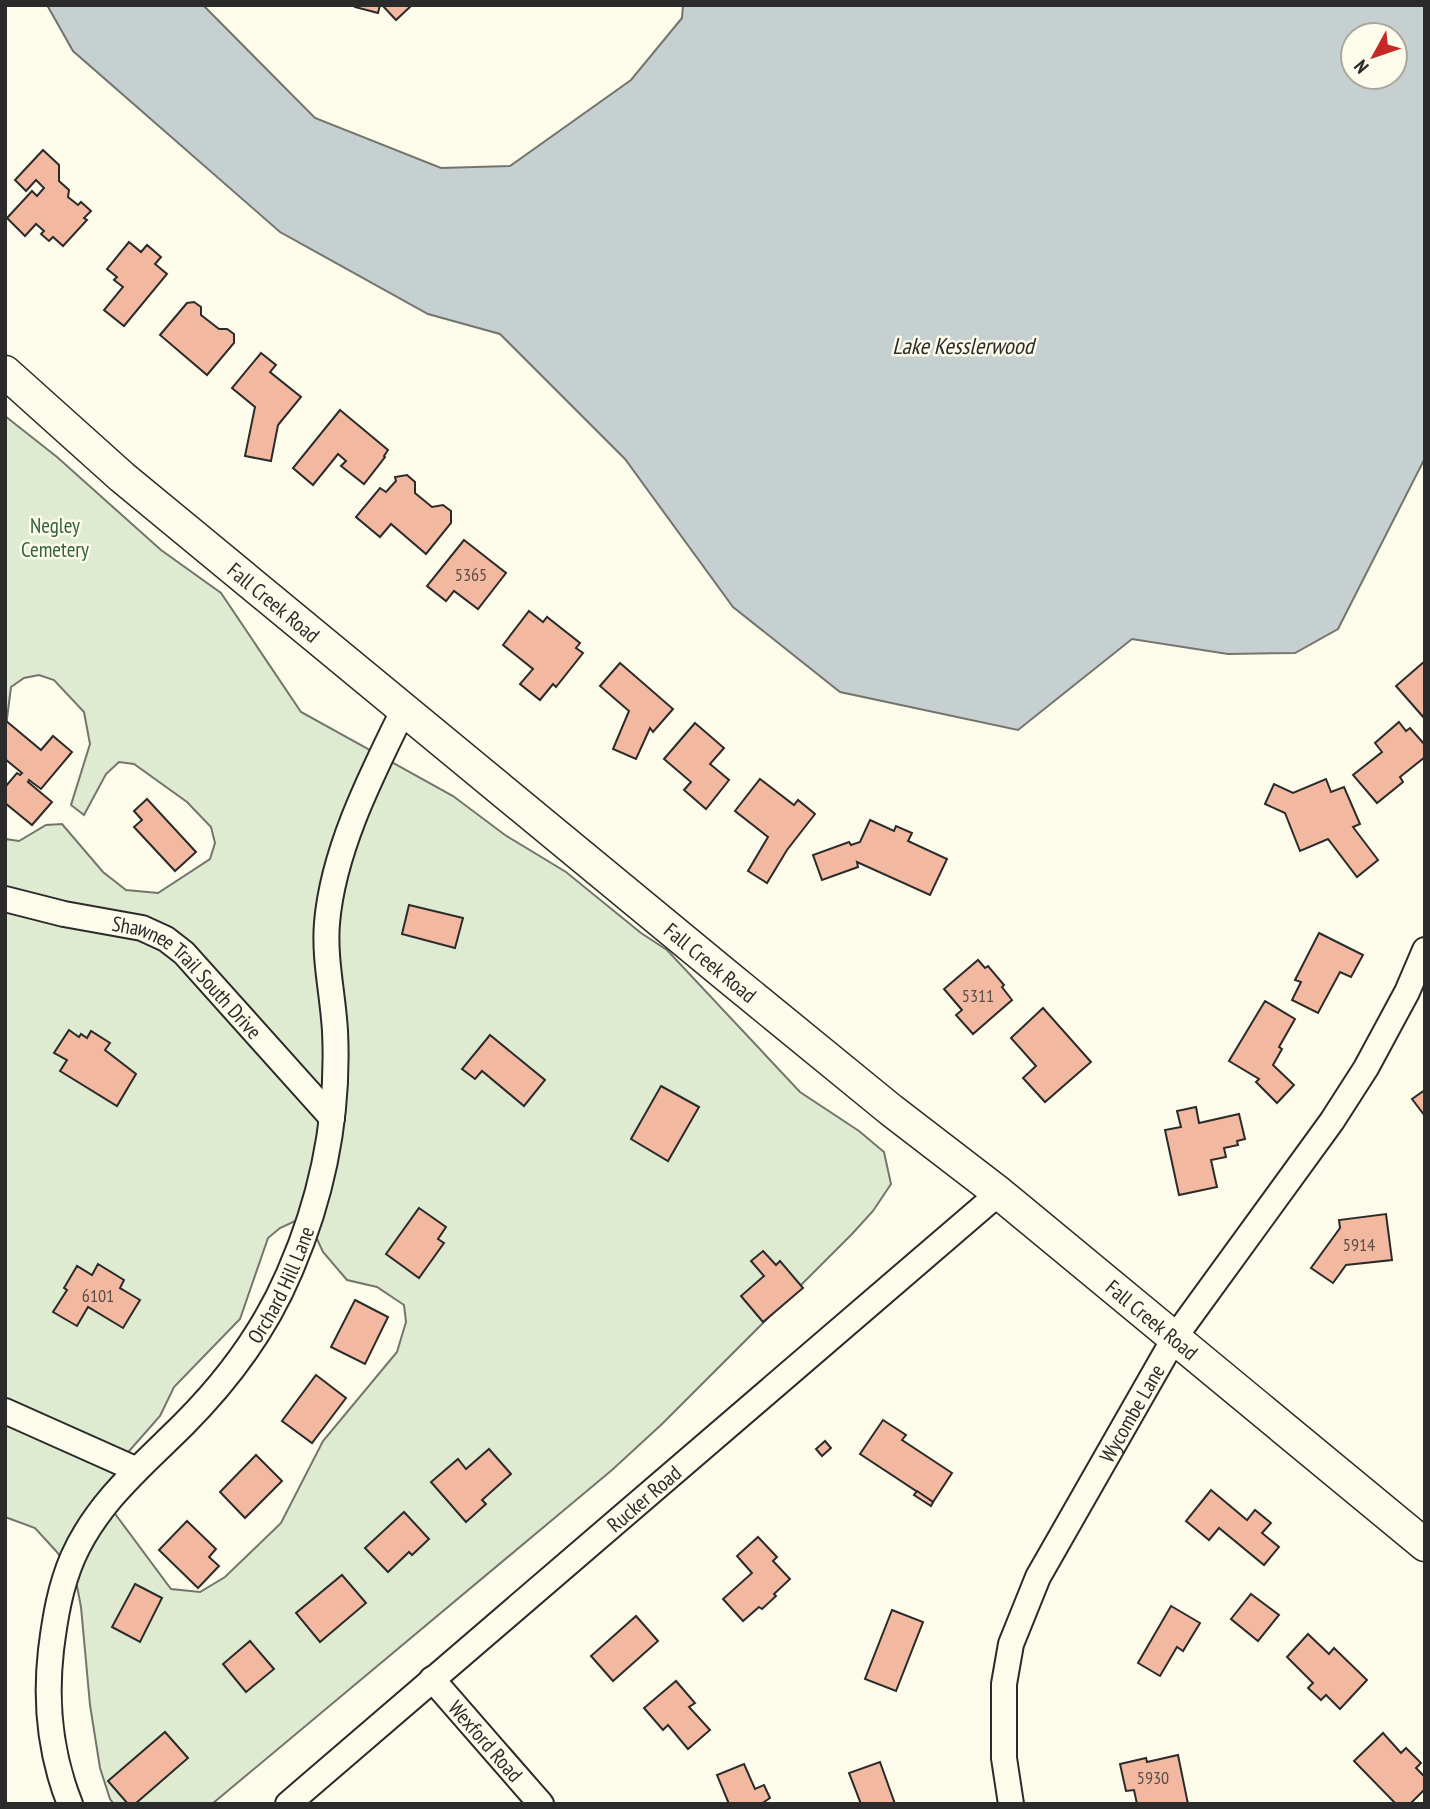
<svg xmlns="http://www.w3.org/2000/svg" width="1430" height="1809" font-family="'PT Sans Narrow',sans-serif">
<style>
.green{fill:#deebd1;stroke:#74746e;stroke-width:2;fill-rule:evenodd}
.water{fill:#c7d0d0;stroke:#74746e;stroke-width:2;fill-rule:evenodd}
.building{fill:#f2b8a0;stroke:#2b2b2b;stroke-width:2}
.lines{fill:none;stroke-linecap:round;stroke-linejoin:round}
.minor-casing{stroke:#2b2b2b;stroke-width:28}
.major-casing{stroke:#2b2b2b;stroke-width:35}
.minor{stroke:#fdfbea;stroke-width:24}
.major{stroke:#fdfbea;stroke-width:32}
.labels{text-anchor:middle;dominant-baseline:central;stroke-width:5;stroke-linejoin:round;paint-order:stroke}
.number-label{font-size:18px;fill:#5d4e48}
.park-label{font-size:21px;fill:#34623c;stroke:#fdfbea}
.street-label{font-size:21px;fill:#2b2b2b;stroke:#fdfbea}
.water-label{font-size:23px;font-style:italic;fill:#2b2b2b;stroke:#fdfbea}
</style>
<rect width="100%" height="100%" fill="#fdfbea"/>
<!-- green -->
<path class="green" d="M5,416L57,457L161,550L221,593L301,712L453,796L505,835L566,872L641,933L667,950L800,1092L859,1131L884,1152L891,1184L873,1211L852,1234L662,1424L612,1470L212,1804H114L110,1799L100,1768L90,1705L81,1607L75,1576L56,1551L35,1528L5,1517V839L19,841L46,825L62,824L103,872L126,890L158,893L210,859L215,843L211,827L187,802L134,764L119,762L106,774L84,815L71,805L90,744L84,712L54,680L39,675L24,678L11,687L5,734ZM295,1221L310,1224L323,1252L347,1280L377,1287L404,1305L406,1322L397,1352L323,1441L281,1523L225,1577L200,1592L171,1589L110,1507L116,1466L160,1416L174,1387L240,1319L268,1238L280,1228Z"/>
<!-- water -->
<path class="water" d="M47,5H203L315,118L441,168L510,166L631,80L682,18L683,5H1425V458L1338,629L1295,653L1228,654L1132,639L1018,730L840,692L733,607L625,459L500,334L428,314L280,232L73,51ZM1353,35H1395V77H1353Z"/>
<!-- building -->
<g class="building">
<polygon points="355,5 380,5 378,13 355,7"/>
<polygon points="382,5 412,5 396,20"/>
<polygon points="43,150 59,165 59,181 69,190 68,197 78,205 81,202 91,211 84,218 87,220 63,246 53,237 49,241 41,234 44,231 36,224 25,236 7,218 32,191 37,196 44,188 36,180 26,191 15,180"/>
<polygon points="129,242 141,252 147,245 161,257 155,264 167,274 124,326 104,310 123,287 114,280 117,277 107,269"/>
<polygon points="194,302 201,307 201,315 219,329 227,329 234,334 234,343 207,375 160,335 187,303"/>
<polygon points="261,353 276,365 270,372 301,397 278,425 271,461 245,456 255,407 232,388"/>
<polygon points="340,410 388,450 384,456 385,457 364,484 341,466 346,461 338,454 313,485 293,468"/>
<polygon points="407,475 415,482 415,493 432,507 443,505 451,511 451,523 426,554 391,524 380,537 356,517 380,488 386,492 396,481 395,477"/>
<polygon points="464,540 506,573 478,609 454,591 446,601 427,586"/>
<polygon points="529,611 543,622 547,617 580,643 576,648 583,653 556,687 553,684 540,700 520,684 533,669 503,645"/>
<polygon points="1425,661 1425,719 1396,686"/>
<polygon points="620,663 673,709 653,732 650,728 636,759 613,749 629,711 600,686"/>
<polygon points="5,720 41,750 53,736 72,752 41,789 29,780 28,782 52,802 32,825 5,803 5,787 17,773 20,775 22,773 5,759"/>
<polygon points="1399,722 1406,731 1410,728 1425,745 1425,757 1400,777 1403,782 1377,803 1353,775 1382,752 1375,743"/>
<polygon points="695,723 724,748 710,764 729,780 706,809 684,790 691,782 664,759"/>
<polygon points="760,779 794,805 798,800 815,814 787,850 767,883 748,871 768,837 735,811"/>
<polygon points="1326,779 1331,792 1344,787 1360,824 1353,827 1378,860 1357,877 1328,839 1300,851 1285,813 1265,804 1274,784 1293,793"/>
<polygon points="147,799 196,852 175,871 134,827 142,820 134,811"/>
<polygon points="870,820 894,831 896,826 912,833 908,841 947,859 930,895 857,862 858,867 822,880 813,855 849,842 851,845 860,842"/>
<polygon points="409,905 463,918 455,948 402,934"/>
<polygon points="1319,933 1363,955 1351,977 1340,972 1318,1013 1292,1000 1301,982 1295,980"/>
<polygon points="978,960 985,968 988,966 1004,985 1002,987 1012,1000 973,1034 956,1015 962,1010 944,989"/>
<polygon points="1265,1001 1295,1019 1279,1047 1282,1049 1273,1065 1294,1085 1277,1103 1256,1082 1259,1079 1229,1061"/>
<polygon points="1043,1008 1091,1062 1045,1102 1023,1078 1036,1066 1011,1038"/>
<polygon points="69,1030 79,1037 81,1034 87,1038 91,1031 110,1043 105,1050 136,1074 117,1106 60,1071 67,1060 54,1053"/>
<polygon points="490,1035 545,1080 524,1106 482,1071 475,1079 462,1069"/>
<polygon points="661,1086 699,1107 668,1161 631,1139"/>
<polygon points="1425,1090 1425,1116 1412,1099"/>
<polygon points="1196,1107 1199,1123 1239,1114 1245,1139 1237,1141 1238,1145 1224,1148 1226,1157 1211,1160 1217,1187 1179,1195 1165,1130 1181,1127 1177,1111"/>
<polygon points="419,1208 446,1227 438,1239 444,1243 419,1278 386,1254"/>
<polygon points="1386,1214 1392,1260 1346,1265 1333,1283 1311,1268 1340,1228 1339,1220"/>
<polygon points="763,1251 776,1265 780,1261 803,1288 763,1322 741,1296 764,1276 751,1261"/>
<polygon points="98,1264 124,1280 120,1288 140,1300 123,1328 88,1307 77,1326 53,1312 67,1290 64,1288 77,1266 92,1275"/>
<polygon points="355,1300 388,1317 365,1364 331,1347"/>
<polygon points="316,1375 346,1398 312,1443 282,1421"/>
<polygon points="883,1420 906,1435 902,1440 952,1473 933,1502 860,1454"/>
<polygon points="825,1441 831,1448 822,1456 816,1449"/>
<polygon points="489,1449 511,1474 482,1500 486,1504 466,1522 431,1482 458,1459 466,1469"/>
<polygon points="256,1455 282,1481 245,1518 220,1492"/>
<polygon points="1211,1490 1247,1520 1255,1510 1271,1523 1262,1533 1279,1547 1264,1565 1219,1528 1209,1540 1186,1521"/>
<polygon points="917,1491 933,1502 931,1506 914,1495"/>
<polygon points="404,1512 429,1539 412,1555 409,1552 388,1572 365,1548"/>
<polygon points="187,1521 216,1549 209,1557 219,1566 198,1588 159,1550"/>
<polygon points="758,1537 777,1557 773,1561 790,1579 774,1594 776,1596 762,1609 759,1607 743,1621 723,1599 752,1573 737,1556"/>
<polygon points="342,1575 366,1603 320,1642 296,1613"/>
<polygon points="135,1584 162,1598 140,1642 112,1627"/>
<polygon points="1251,1594 1279,1615 1258,1641 1231,1619"/>
<polygon points="1171,1606 1200,1623 1183,1651 1177,1647 1160,1676 1138,1663"/>
<polygon points="892,1610 923,1622 896,1691 865,1679"/>
<polygon points="636,1616 658,1641 613,1681 591,1656"/>
<polygon points="1308,1634 1329,1654 1334,1648 1367,1680 1340,1709 1326,1695 1321,1700 1308,1688 1313,1683 1287,1657"/>
<polygon points="250,1641 274,1669 246,1692 223,1664"/>
<polygon points="676,1681 695,1703 689,1707 710,1730 688,1749 668,1725 663,1730 644,1708"/>
<polygon points="165,1732 188,1758 135,1804 128,1804 108,1781"/>
<polygon points="1383,1733 1401,1753 1406,1748 1421,1763 1416,1768 1425,1777 1425,1789 1410,1804 1396,1804 1354,1761"/>
<polygon points="1178,1755 1188,1804 1137,1804 1134,1790 1126,1791 1120,1764 1146,1758 1147,1762"/>
<polygon points="880,1762 895,1804 861,1804 849,1773"/>
<polygon points="744,1764 755,1789 764,1785 770,1798 761,1804 729,1804 717,1775"/>
</g>
<g class="lines">
<!-- minor casing -->
<g class="minor-casing">
<g id="minor">
<path id="s1" d="M5,899L64,914L142,928L166,939L184,953L332,1118"/>
<polyline points="5,1411 135,1469"/>
<path id="s2" d="M432,1679L541,1804"/>
<path id="s3" d="M70,1804C50,1754 45,1703 51,1650C55,1618 60,1587 73,1557C98,1501 143,1465 184,1424C228,1380 266,1328 290,1271C323,1195 339,1114 335,1031C333,995 324,959 327,923C333,850 372,774 404,709"/>
<path id="s4" d="M288,1804L999,1193"/>
<path id="s5" d="M1011,1804L1004,1758V1684L1011,1644L1038,1577L1175,1337L1332,1121L1366,1068L1407,992L1425,950"/>
</g>
</g>
<!-- major casing -->
<g class="major-casing">
<g id="major">
<path id="s6" d="M5,372L122,477L727,976L891,1110L999,1193L1425,1545"/>
</g>
</g>
<!-- minor -->
<use href="#minor" class="minor"/>
<!-- major -->
<use href="#major" class="major"/>
</g>
<g class="labels">
<!-- number labels -->
<g class="number-label">
<text x="471" y="574">5365</text>
<text x="978" y="995">5311</text>
<text x="1359" y="1244">5914</text>
<text x="98" y="1295">6101</text>
<text x="1153" y="1777">5930</text>
</g>
<!-- park labels -->
<g class="park-label">
<text x="55" y="525">Negley<tspan x="55" dy="24">Cemetery</tspan></text>
</g>
<!-- street labels -->
<g class="street-label">
<text stroke="none"><textPath href="#s6" startOffset="354">Fall Creek Road</textPath></text>
<text stroke="none"><textPath href="#s6" startOffset="920">Fall Creek Road</textPath></text>
<text stroke="none"><textPath href="#s1" startOffset="205">Shawnee Trail South Drive</textPath></text>
<text stroke="none"><textPath href="#s3" startOffset="598">Orchard Hill Lane</textPath></text>
<text stroke="none"><textPath href="#s6" startOffset="1488">Fall Creek Road</textPath></text>
<text stroke="none"><textPath href="#s5" startOffset="422">Wycombe Lane</textPath></text>
<text stroke="none"><textPath href="#s4" startOffset="469">Rucker Road</textPath></text>
<text stroke="none"><textPath href="#s2" startOffset="82">Wexford Road</textPath></text>
</g>
<!-- water labels -->
<g class="water-label">
<text x="963" y="345">Lake Kesslerwood</text>
</g>
</g>
<!-- border -->
<rect width="1430" height="1809" fill="none" stroke="#2b2b2b" stroke-width="14"/>
<!-- north arrow -->
<g transform="translate(1374 56) rotate(230)"><circle r="33" fill="#fdfbea" stroke="#a9a89e" stroke-width="2"/>
<path d="M0-5L12 26L0 18L-12 26Z" fill="#c62828"/>
<text y="-10" font-size="19" font-weight="bold" text-anchor="middle" fill="#2b2b2b">N</text>
</g>
</svg>
